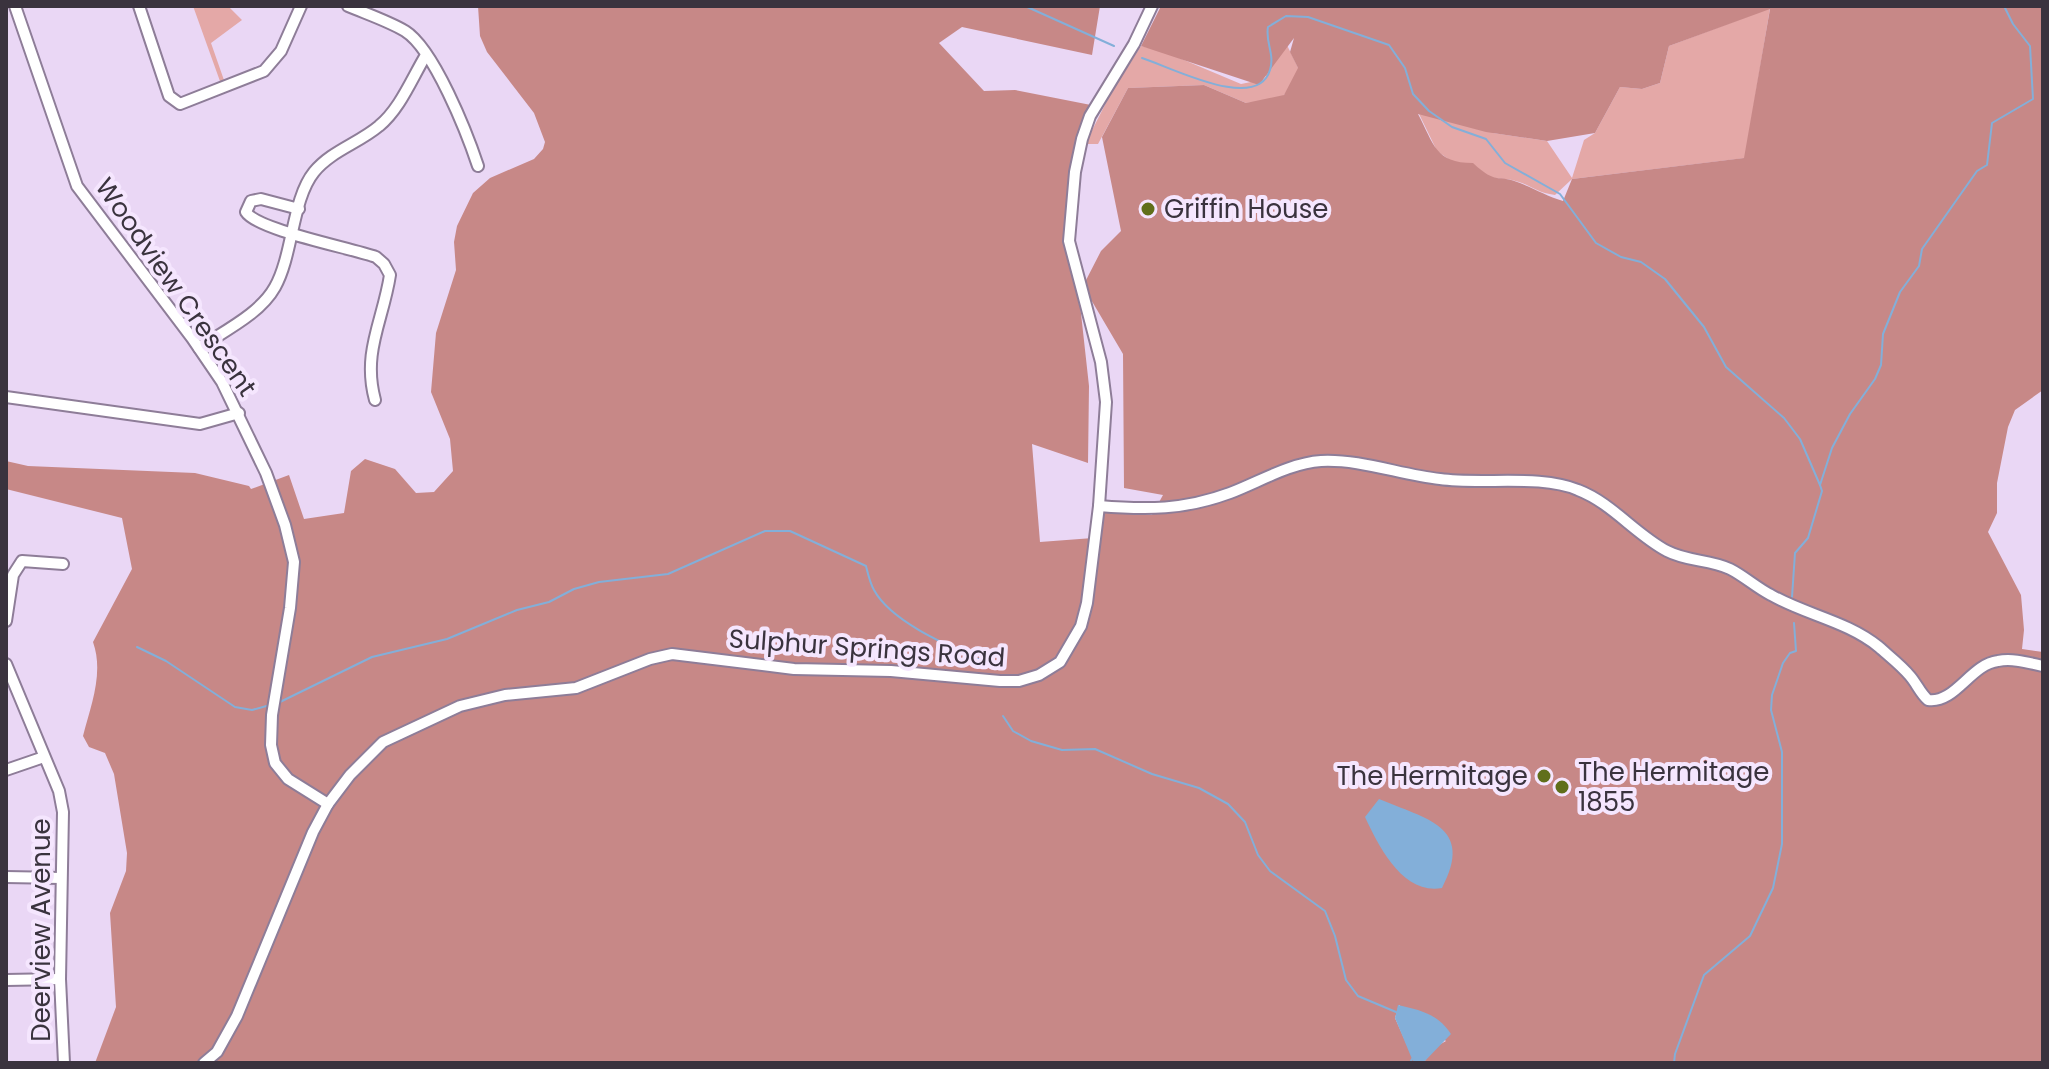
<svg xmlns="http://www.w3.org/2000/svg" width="2049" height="1069" font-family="Poppins,sans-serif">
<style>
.green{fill:#e4a8a7}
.forest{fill:#c78887;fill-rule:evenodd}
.water{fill:#83afd9}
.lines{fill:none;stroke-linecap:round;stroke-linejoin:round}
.stream{stroke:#83afd9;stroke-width:2}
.minor-casing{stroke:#8e7d98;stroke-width:14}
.minor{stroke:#fff;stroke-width:10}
.poi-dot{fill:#606f1b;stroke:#f5e6fe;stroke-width:3}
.labels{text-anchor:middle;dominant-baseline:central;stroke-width:8;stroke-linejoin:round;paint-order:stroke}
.poi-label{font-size:26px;fill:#3a333e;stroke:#f5e6fe;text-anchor:start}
.street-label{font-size:26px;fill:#3a333e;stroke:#f5e6fe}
</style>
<rect width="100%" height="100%" fill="#ead7f5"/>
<!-- green -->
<g class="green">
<polygon points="193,6 228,6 242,20 211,43 225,83 221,84"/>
<path d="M1770,8L1745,158L1572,179L1555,195C1537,193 1534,187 1519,182C1494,174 1498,186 1473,164L1454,163L1437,151L1390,54L1328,34L1299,28L1286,43L1301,74L1280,100L1246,103L1204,85L1128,88L1098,144H1085L1111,93L1141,46L1165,52L1241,84L1266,79L1262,29L1269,20L1285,11H1316L1359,26L1426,42L1450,72L1459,107L1493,133L1547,141L1572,178L1584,140L1595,133L1620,87L1642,89L1660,83L1669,46Z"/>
</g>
<!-- forest -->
<path class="forest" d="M478,6H1100L1092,55L962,27L939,43L984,91L1015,90L1096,106L1071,189L1073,241L1089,386L1088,463L1032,444L1040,542L1093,538L1098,510L1152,515L1163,495L1124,488L1123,354L1083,286L1101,251L1121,231L1102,137L1128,88L1204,85L1246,103L1284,95L1298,68L1290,52L1294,38L1259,85L1141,46L1161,6H2043V390L2015,410L2008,427L1997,483V513L1988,532L2021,595L2024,630L2022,649L2043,652V1063H1423L1437,1046L1446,1041L1399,1005L1395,1018L1415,1063H95L116,1007L110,913L126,871L127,853L114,774L105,753L89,747L83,736C91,705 104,673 93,642L132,569L122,518L6,489V461L28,466L195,473L249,486L251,489L289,475L304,519L344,513L351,471L365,459L395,469L416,493L434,492L453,471L450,439L431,392L436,333L456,270L454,242L457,226L473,193L490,178L534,159L543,149L545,142L534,113L487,52L480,36ZM1770,9L1744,158L1572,179L1563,201C1547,196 1535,189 1520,183C1496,173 1498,186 1473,163C1435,163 1434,144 1418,114L1486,132L1547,141L1595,133L1620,87L1642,89L1660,83L1669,46Z"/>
<!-- water -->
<g class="water">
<path d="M1379,799C1426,819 1475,826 1442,888C1403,895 1379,847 1365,817Z"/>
<path d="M1398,1005C1420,1010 1438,1014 1451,1034L1423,1063H1415L1412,1059L1395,1018Z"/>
</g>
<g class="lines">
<!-- stream -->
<g class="stream">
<polyline points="1025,6 1114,46"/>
<path d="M1142,58C1171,67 1257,113 1270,70C1275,54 1265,42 1268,27L1286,16L1308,17L1389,45L1405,68L1413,94L1429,111L1452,127L1486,139L1505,163L1560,194L1596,243L1621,257L1641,262L1665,279L1704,327L1726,367L1784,418L1800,439L1820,485"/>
<polyline points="1792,597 1795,553 1808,538 1822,491 1820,485 1832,448 1850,414 1875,379 1881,365 1883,334 1900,292 1919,266 1922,249 1977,171 1987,165 1992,123 2033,99 2030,46 2013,24 2004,6"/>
<polyline points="137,647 166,661 235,707 252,710 270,705"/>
<path d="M280,702L372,657L447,639L517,610L549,602L574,589L599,582L668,574L765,531H790L866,566C868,574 870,583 874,590C893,625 959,650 994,666"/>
<polyline points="1003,716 1013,731 1031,741 1062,750 1095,749 1152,774 1199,788 1228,804 1245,822 1258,855 1270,871 1325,911 1335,936 1346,980 1358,996 1396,1012"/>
<polyline points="1410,1063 1412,1059"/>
<polyline points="1674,1063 1675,1054 1704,975 1750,936 1773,888 1782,844 1782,752 1771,710 1772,695 1783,663 1790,653 1796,651 1794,623"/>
</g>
<!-- minor casing -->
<g class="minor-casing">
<g id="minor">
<polyline points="15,6 77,186 192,338 222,382 266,473 285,525 294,562 290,608 272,715 271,745 275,763 288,779 328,804"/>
<polyline points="139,6 169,96 180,104 264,71 281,51 301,6"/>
<path d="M348,6C367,14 388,21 405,31C434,49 467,133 478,166"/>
<path d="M299,209L261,199L251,201L246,212C257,230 351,248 376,257L384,264L390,275C383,321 362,352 375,400"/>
<path d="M199,348C224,331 260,314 275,287C293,255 292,199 314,172C331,151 359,143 379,126C400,109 412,78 426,55"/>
<polyline points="6,397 200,424 239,413"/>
<path d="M1099,506C1147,510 1184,510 1230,493C1259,482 1290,463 1321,461C1361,459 1401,475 1440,479C1482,485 1541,474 1578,490C1612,503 1635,534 1667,551C1688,562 1709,559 1730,569C1744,576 1757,588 1771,595C1806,615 1847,621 1879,647C1889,656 1902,666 1910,676C1917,684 1920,693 1928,700C1955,704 1971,664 1998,661C2013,658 2029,663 2043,666"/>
<polyline points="6,621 13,575 22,561 63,564"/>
<polyline points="6,664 59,791 63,812 60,979 64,1063"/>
<polyline points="6,770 44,757"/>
<polyline points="6,877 61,878"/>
<polyline points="6,980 60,979"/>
<polyline points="204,1063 217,1052 237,1016 313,832 328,804 350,775 383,742 460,706 505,695 576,688 650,659 672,654 794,669 891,671 1000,681 1019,681 1039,675 1060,662 1081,626 1087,603 1099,506 1106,402 1101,362 1069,241 1075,172 1082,139 1090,116 1134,44 1152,6"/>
</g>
</g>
<!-- minor -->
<use href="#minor" class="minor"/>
</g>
<!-- markers -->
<g class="poi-dot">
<circle cx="1148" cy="209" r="8"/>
<circle cx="1544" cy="776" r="8"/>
<circle cx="1562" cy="787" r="8"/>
</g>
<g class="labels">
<!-- poi labels -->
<g class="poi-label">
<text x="1164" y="209">Griffin House</text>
<text x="1578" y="772">The Hermitage<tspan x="1578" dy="30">1855</tspan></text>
<text x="1528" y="776" text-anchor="end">The Hermitage</text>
</g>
<!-- street labels -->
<g class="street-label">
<text transform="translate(176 287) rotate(55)">Woodview Crescent</text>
<text transform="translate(867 648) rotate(4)">Sulphur Springs Road</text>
<text transform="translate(41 930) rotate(-90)">Deerview Avenue</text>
</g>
</g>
<!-- border -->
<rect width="2049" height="1069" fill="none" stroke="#3a333e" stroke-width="16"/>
</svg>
